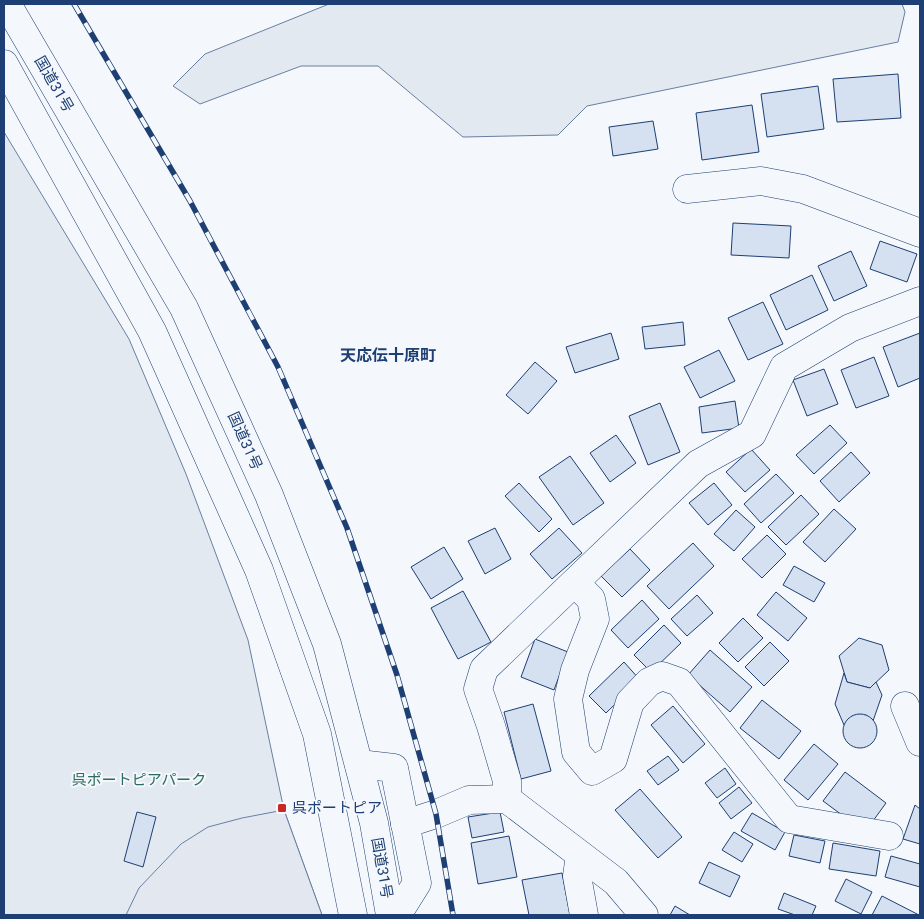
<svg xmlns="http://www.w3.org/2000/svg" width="924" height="919" font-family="Roboto,'Noto Sans JP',sans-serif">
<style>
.green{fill:#e3e9f0;stroke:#687fa3}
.parking{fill:#e3e8f0;stroke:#687fa3}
.building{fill:#d5e0f0;stroke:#1d3f73}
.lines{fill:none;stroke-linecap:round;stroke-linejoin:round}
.minor-casing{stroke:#1d3f73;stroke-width:29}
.trunk-casing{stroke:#1d3f73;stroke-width:29}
.minor{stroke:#f4f7fb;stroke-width:28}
.trunk{stroke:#f4f7fb;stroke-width:28}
.rail-casing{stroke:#1d3f73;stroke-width:5.5}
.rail{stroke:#f4f7fb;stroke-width:4;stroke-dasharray:11;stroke-linecap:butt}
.poi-dot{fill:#c62828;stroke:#f4f7fb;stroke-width:2}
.labels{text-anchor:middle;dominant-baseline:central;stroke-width:4;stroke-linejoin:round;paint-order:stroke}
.street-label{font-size:15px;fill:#1d3f73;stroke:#f4f7fb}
.park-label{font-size:15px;fill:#2c6c60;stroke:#f4f7fb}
.poi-label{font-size:15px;fill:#1d3f73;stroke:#f4f7fb;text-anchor:start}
.neighbourhood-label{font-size:16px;font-weight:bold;fill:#1d3f73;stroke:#f4f7fb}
</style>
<rect width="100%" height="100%" fill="#f4f7fb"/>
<!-- green -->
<g class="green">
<polygon points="329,4 902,4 905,12 898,42 587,106 558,135 463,137 378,66 301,66 200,104 173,86 205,54"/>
<polygon points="4,132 129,339 186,474 248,640 284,810 322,915 4,915"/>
</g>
<!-- parking -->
<polygon class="parking" points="284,810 322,915 126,915 139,888 181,844 208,827 242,818"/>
<!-- building -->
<g class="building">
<polygon points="898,74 901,118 837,122 833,79"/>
<polygon points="818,86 824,129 767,137 761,94"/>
<polygon points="752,105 759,152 702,160 696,113"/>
<polygon points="653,121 658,149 613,156 609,127"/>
<polygon points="733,223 791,226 789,258 731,255"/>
<polygon points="880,241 917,254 907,282 870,269"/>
<polygon points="851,251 867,286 834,301 818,266"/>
<polygon points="812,275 828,310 786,330 770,295"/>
<polygon points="763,302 783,344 748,360 728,318"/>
<polygon points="683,322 685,345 645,349 642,327"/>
<polygon points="611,333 619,359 575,373 566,347"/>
<polygon points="920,333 920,378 898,387 883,347"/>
<polygon points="719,350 735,381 700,398 684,367"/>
<polygon points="874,357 889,396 856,408 841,370"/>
<polygon points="535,362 557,381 528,414 506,395"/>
<polygon points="824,369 838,404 807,416 793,380"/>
<polygon points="735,401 739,428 702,433 699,407"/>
<polygon points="660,403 680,452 648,465 629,416"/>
<polygon points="830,425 847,443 814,474 796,455"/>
<polygon points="616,435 636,463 610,482 590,453"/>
<polygon points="751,449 770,470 745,492 726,472"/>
<polygon points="851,452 870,473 839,502 820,481"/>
<polygon points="570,456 604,503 573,525 539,477"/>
<polygon points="776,474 794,493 761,523 744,504"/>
<polygon points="519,483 552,519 539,532 505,496"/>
<polygon points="714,483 732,505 708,525 689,503"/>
<polygon points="801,495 819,514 786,545 768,527"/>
<polygon points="834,509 856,529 825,562 803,542"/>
<polygon points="736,510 755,527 734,551 714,534"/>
<polygon points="495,528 511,559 485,574 468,541"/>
<polygon points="559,528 582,553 552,579 530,554"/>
<polygon points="767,535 786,554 762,578 742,559"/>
<polygon points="693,543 714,566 669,609 647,586"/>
<polygon points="444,547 463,579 431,599 411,567"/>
<polygon points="630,549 650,570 622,597 601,576"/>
<polygon points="794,566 825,583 814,602 783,585"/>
<polygon points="463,591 491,642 458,659 431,608"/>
<polygon points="776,592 807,618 788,641 757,615"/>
<polygon points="697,595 713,613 687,636 671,619"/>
<polygon points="642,600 659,619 628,648 611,630"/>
<polygon points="743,618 763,638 738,662 719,643"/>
<polygon points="664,625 681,643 651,672 634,655"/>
<polygon points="859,638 882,645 889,670 870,688 847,682 839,656"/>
<polygon points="535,639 568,652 554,690 521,677"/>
<polygon points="770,642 789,661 764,686 745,667"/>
<polygon points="710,650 752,687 730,712 688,675"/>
<polygon points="624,662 640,680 606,713 589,696"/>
<polygon points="844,673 847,682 870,688 876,682 882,695 873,721 866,715 852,716 844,725 835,704"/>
<polygon points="762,700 801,731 779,759 740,728"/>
<polygon points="533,704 551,771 521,779 504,712"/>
<polygon points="673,706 705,744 683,763 651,725"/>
<circle cx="860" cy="731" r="17"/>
<polygon points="814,744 838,764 808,800 784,780"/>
<polygon points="668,756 679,770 658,785 647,771"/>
<polygon points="725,768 736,784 717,798 705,783"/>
<polygon points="845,772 886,803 865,832 823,801"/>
<polygon points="739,787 752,803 731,819 719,803"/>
<polygon points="640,789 682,837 658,858 615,810"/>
<polygon points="915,805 920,809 920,844 903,839"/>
<polygon points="137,812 156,817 143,867 124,861"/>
<polygon points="500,812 504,832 472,838 468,817"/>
<polygon points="752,813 785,832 775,850 741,831"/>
<polygon points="734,832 753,844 742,862 722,850"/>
<polygon points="794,835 825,841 820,863 789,856"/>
<polygon points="509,836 517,877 478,884 471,843"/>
<polygon points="833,843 880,851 876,876 829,869"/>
<polygon points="891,856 920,864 920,887 885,877"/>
<polygon points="709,862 740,876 730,897 699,883"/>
<polygon points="562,873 570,915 529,915 522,880"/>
<polygon points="846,879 872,892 861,914 835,901"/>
<polygon points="784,893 816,906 812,915 795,915 778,909"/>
<polygon points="882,896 919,915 872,915"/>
<polygon points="675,906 690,915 670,915"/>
</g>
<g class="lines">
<!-- minor casing -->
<g class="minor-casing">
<g id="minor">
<polyline points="687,189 761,181 803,189 920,233"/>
<polyline points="575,583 591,599 595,619 575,670 568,699 576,752 592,771 613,759 630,702 649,682 662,676 679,682 789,819 889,836"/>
<polyline points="905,706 920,742"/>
<polyline points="359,764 394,768 417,883 397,915"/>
<polyline points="507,799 507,781 491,726 478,689 484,669 698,464 752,434 784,367 850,328 920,301"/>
<polyline points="405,824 436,814 469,800 507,799 616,882 644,915"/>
<polyline points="580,855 577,876 584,915"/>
</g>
</g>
<!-- trunk casing -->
<g class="trunk-casing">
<g id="trunk">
<polyline points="7,4 184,308 269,495 327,644 374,823 390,915"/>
<polyline points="4,64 152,331 259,570 317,734 353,915"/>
</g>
</g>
<!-- minor -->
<use href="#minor" class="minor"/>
<!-- trunk -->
<use href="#trunk" class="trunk"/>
<!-- rail casing -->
<g class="rail-casing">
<polyline id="rail" points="74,4 190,201 278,367 347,528 397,675 436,814 453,915"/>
</g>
<!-- rail -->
<use href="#rail" class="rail"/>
</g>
<!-- markers -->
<rect class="poi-dot" x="277" y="803" width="10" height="10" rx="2.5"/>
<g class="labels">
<!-- street labels -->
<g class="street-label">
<text transform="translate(54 84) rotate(60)">国道31号</text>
<text transform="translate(245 441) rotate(66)">国道31号</text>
<text transform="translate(382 868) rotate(80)">国道31号</text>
</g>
<!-- park labels -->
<g class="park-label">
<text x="139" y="780">呉ポートピアパーク</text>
</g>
<!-- poi labels -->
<g class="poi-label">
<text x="292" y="808">呉ポートピア</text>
</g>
<!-- neighbourhood labels -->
<g class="neighbourhood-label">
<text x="388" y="355">天応伝十原町</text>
</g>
</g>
<!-- border -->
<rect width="924" height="919" fill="none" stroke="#1d3f73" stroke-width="10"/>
</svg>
